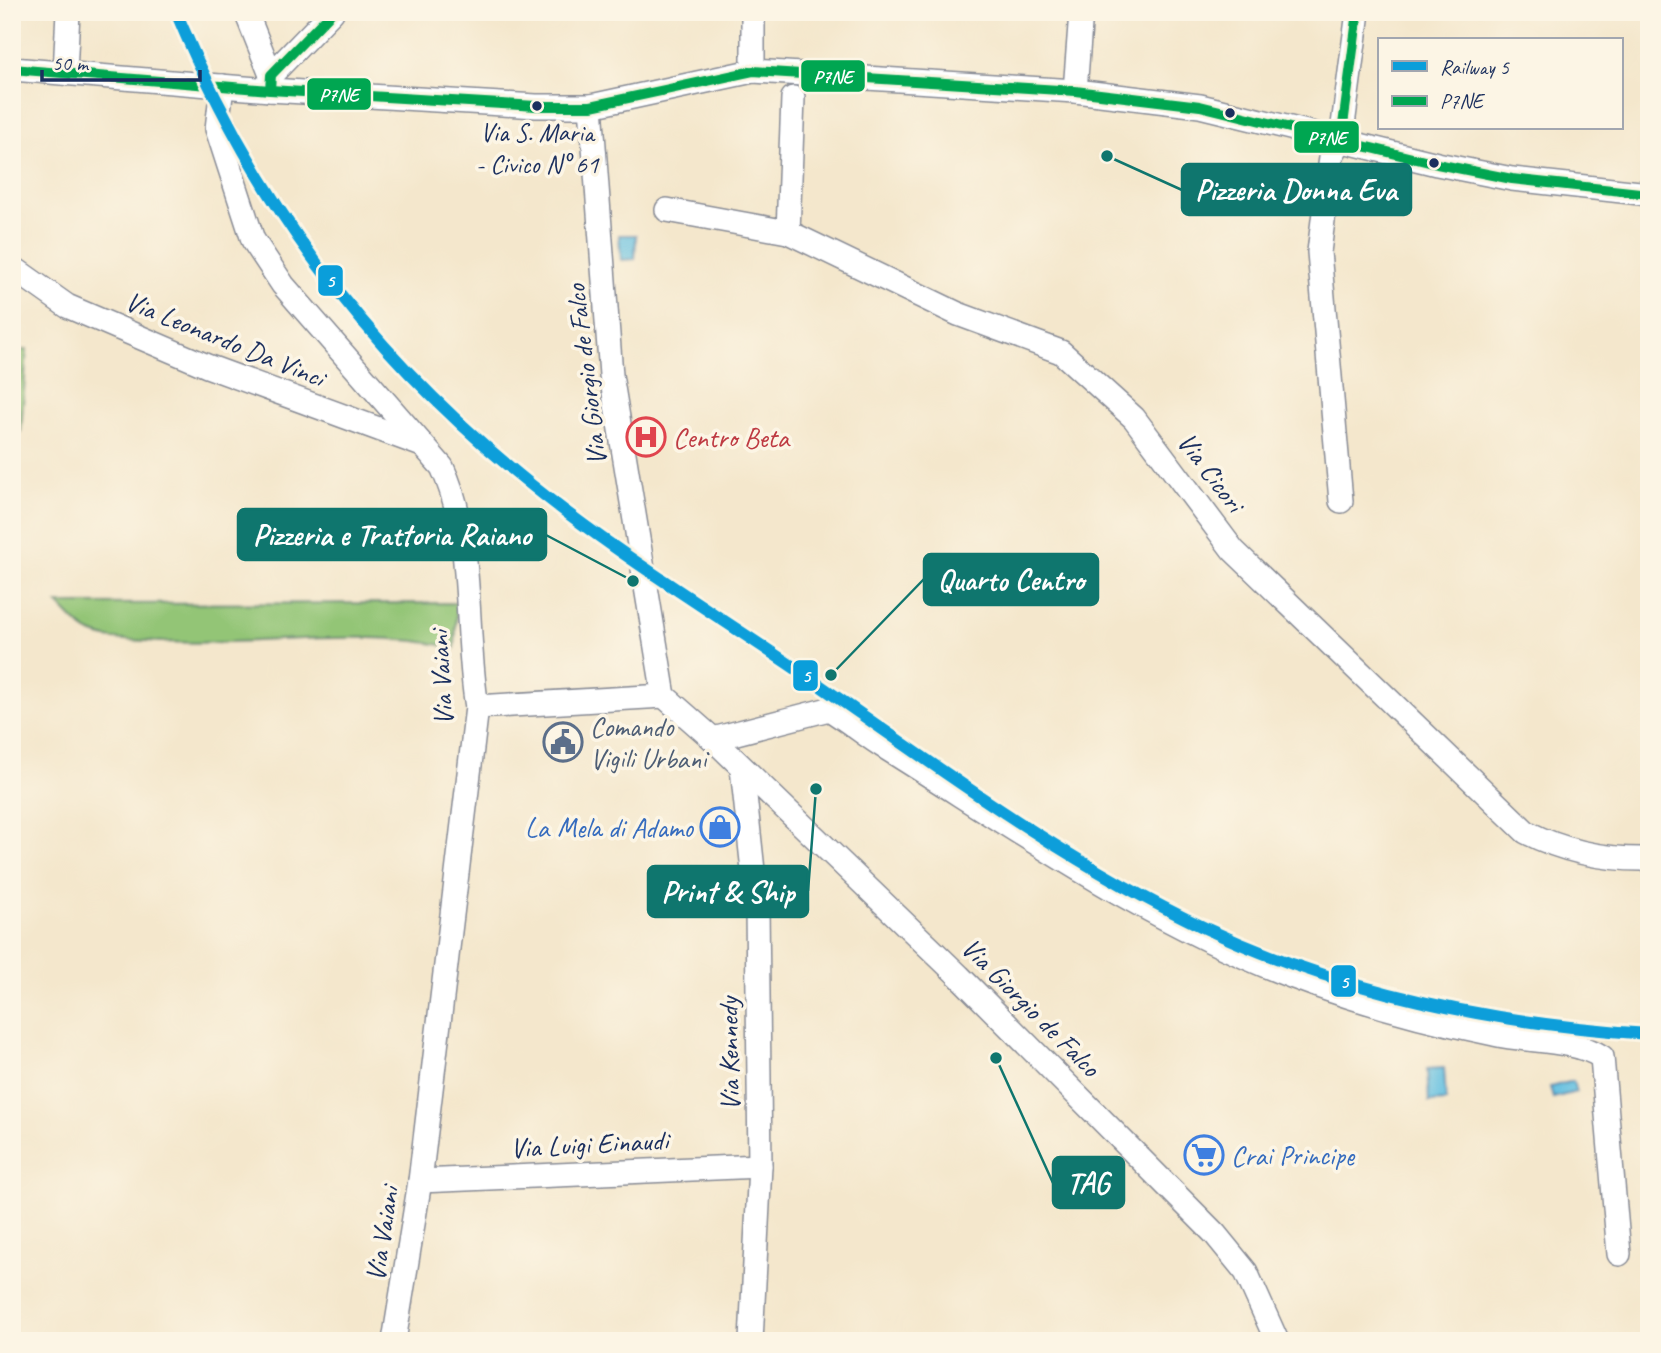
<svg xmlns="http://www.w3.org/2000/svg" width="1661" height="1353" font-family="Caveat,sans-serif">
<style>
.green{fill:#93c576;stroke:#577a6a;stroke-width:2}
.water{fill:#63c0e1;stroke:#3f78a0;stroke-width:2}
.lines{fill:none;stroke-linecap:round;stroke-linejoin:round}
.minor-casing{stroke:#888b95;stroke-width:26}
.minor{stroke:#fff;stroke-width:23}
.bus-1-casing{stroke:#fcf5e5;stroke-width:16}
.bus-1{stroke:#00a651;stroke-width:10}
.rail-1-casing{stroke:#fcf5e5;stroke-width:18}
.rail-1{stroke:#0a9eda;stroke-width:12}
.bus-dot{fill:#1b2f5e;stroke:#fcf5e5;stroke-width:2.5}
.labels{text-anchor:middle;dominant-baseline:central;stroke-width:7;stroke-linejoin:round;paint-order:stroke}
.bus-label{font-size:26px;fill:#1b2f5e;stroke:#fcf5e5}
.street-label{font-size:28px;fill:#1b2f5e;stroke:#fcf5e5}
.health-label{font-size:28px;fill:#be3a42;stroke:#fcf5e5;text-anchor:start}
.service-label{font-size:28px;fill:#4e5e75;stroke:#fcf5e5;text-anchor:start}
.shop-label{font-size:28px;fill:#366cbe;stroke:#fcf5e5;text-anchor:end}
.leader{fill:none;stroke:#0f766e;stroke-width:2.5}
.callout-dot{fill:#0f766e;stroke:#fcf5e5;stroke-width:2.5}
.callout{fill:#0f766e;stroke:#0f766e;stroke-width:2.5}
.callout-label{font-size:30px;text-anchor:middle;font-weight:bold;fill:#fff}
.line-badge{stroke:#fcf5e5;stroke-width:2.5}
.badge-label{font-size:19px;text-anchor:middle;font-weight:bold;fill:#fff}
</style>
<rect width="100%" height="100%" fill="#fcf5e5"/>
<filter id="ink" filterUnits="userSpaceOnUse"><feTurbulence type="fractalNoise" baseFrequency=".0143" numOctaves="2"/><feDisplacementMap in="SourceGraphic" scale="14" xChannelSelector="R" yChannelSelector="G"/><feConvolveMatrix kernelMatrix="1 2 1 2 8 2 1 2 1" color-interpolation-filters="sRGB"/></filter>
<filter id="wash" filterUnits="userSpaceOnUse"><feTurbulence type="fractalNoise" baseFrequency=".00686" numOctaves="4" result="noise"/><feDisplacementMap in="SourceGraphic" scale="28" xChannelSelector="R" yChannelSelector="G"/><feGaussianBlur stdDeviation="1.57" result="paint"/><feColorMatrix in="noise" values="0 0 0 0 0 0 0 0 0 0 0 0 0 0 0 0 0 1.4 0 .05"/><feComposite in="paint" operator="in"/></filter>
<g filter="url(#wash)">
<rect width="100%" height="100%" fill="#f4e7cc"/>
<!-- green -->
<g class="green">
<polygon points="12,350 27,350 21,432 12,432"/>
<path d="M457,603L455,648C354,625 249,649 147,641C129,640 106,641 89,632C78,627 67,612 58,604Z"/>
</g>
<!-- water -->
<g class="water">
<polygon points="619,235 636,235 635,259 621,260"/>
<polygon points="1444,1068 1446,1101 1429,1102 1427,1069"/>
<polygon points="1573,1081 1576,1092 1553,1098 1550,1087"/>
</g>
</g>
<g filter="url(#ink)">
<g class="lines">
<!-- minor casing -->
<g class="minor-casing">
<g id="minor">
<polyline points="246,12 271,75"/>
<polyline points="12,69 270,90 536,106 591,106 753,71 1075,91 1200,106 1437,164 1512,179 1649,194"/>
<polyline points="753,71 753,12"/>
<polyline points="65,73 68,12"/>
<path d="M222,86L217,129L253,240L283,285L442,467C475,536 464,631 477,707L420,1181L394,1341"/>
<polyline points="270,90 271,75 332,12"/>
<polyline points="1075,91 1081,12"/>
<polyline points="591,106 611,375 664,696 713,739 959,976 1215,1234 1246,1272 1277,1341"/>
<path d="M667,210L788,232L958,314L1061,352L1134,418L1233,550L1526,832C1565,852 1604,860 1649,859"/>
<polyline points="788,232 793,98"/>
<polyline points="12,267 67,306 207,366 422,445"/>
<polyline points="1341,501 1319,252 1331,157 1341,140 1358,12"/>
<polyline points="477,707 664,696"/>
<path d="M713,739L829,709C849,721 866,736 886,748C1019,831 1143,919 1291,976C1356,1001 1425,1020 1494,1034C1528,1042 1572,1038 1602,1057L1619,1254"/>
<polyline points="742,768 757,908 760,1166 751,1341"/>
<polyline points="420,1181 760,1166"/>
</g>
</g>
<!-- minor -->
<use href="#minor" class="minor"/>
<!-- bus-1 casing -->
<g class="bus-1-casing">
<g id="bus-1">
<polyline points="12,69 270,90 536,106 591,106 753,71 1075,91 1200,106 1437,164 1512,179 1649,194"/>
<polyline points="270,90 271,75 332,12"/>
<polyline points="1341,140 1358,12"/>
</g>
</g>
<!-- bus-1 -->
<use href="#bus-1" class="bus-1"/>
<!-- rail-1 casing -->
<g class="rail-1-casing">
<path id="rail-1" d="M176,12C254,199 362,345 518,474C607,548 707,608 802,673C932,763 1061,860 1205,928C1345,994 1495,1024 1649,1034"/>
</g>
<!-- rail-1 -->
<use href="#rail-1" class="rail-1"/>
</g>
</g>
<!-- icons -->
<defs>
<g id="hospital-ring" transform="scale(2.0125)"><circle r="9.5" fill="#fcf5e5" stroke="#e0444e" stroke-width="1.5"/><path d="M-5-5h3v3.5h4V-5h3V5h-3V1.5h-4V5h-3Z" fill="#e0444e"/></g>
<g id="civic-ring" transform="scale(2.0125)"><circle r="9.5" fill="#fcf5e5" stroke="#5c6f8a" stroke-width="1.5"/><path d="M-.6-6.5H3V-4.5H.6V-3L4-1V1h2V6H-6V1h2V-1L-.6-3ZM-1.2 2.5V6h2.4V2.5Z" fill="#5c6f8a"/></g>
<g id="shop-ring" transform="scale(2.0125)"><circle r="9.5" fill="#fcf5e5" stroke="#3f7fe0" stroke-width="1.5"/><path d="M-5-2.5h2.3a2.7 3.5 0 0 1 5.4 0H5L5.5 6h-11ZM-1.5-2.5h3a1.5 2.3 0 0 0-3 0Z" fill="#3f7fe0"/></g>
<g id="supermarket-ring" transform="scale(2.0125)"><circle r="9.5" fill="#fcf5e5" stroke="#3f7fe0" stroke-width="1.5"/><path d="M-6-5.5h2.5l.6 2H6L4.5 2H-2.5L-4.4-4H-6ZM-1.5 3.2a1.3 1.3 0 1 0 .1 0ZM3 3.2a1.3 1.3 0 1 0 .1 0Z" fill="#3f7fe0"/></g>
</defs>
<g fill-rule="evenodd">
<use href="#hospital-ring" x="646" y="437"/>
<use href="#civic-ring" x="563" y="742"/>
<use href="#shop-ring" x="720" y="827"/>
<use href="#supermarket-ring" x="1204" y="1155"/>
</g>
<!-- markers -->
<g class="bus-dot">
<circle cx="537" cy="106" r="6"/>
<circle cx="1230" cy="113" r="6"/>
<circle cx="1434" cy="163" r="6"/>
</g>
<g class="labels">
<!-- bus labels -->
<g class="bus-label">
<text x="537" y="132">Via S. Maria<tspan x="537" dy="32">- Civico N° 61</tspan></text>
</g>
<!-- street labels -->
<g class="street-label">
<text transform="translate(225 339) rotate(22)">Via Leonardo Da Vinci</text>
<text transform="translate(586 375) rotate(-97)">Via Giorgio de Falco</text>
<text transform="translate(1211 472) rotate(53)">Via Cicori</text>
<text transform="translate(441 678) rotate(-93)">Via Vaiani</text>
<text transform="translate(1031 1007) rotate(45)">Via Giorgio de Falco</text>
<text transform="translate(729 1054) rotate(-91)">Via Kennedy</text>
<text transform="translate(589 1144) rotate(-3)">Via Luigi Einaudi</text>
<text transform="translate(382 1234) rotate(-81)">Via Vaiani</text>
</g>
<!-- health labels -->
<g class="health-label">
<text x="673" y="437">Centro Beta</text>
</g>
<!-- service labels -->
<g class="service-label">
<text x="590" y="726">Comando<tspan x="590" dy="32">Vigili Urbani</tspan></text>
</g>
<!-- shop labels -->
<g class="shop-label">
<text x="693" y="827">La Mela di Adamo</text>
<text x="1231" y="1155" text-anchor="start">Crai Principe</text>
</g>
</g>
<!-- callouts -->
<path class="leader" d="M1107 156L1182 190M633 581L546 535M831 675L924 579M816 789L808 891M996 1058L1053 1183"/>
<g class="callout-dot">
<circle cx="1107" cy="156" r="7"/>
<circle cx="633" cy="581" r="7"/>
<circle cx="831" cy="675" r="7"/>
<circle cx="816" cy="789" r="7"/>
<circle cx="996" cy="1058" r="7"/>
</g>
<g class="callout">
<rect x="1182" y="164" width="229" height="51" rx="7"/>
<rect x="238" y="509" width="308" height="51" rx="7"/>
<rect x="924" y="554" width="174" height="51" rx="7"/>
<rect x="648" y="866" width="160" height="51" rx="7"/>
<rect x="1053" y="1157" width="71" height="51" rx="7"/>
</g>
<g class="callout-label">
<text x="1296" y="200">Pizzeria Donna Eva</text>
<text x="392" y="545">Pizzeria e Trattoria Raiano</text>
<text x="1011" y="590">Quarto Centro</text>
<text x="728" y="902">Print &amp; Ship</text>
<text x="1088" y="1193">TAG</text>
</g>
<g class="line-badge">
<rect x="800" y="59" width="66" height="34" rx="7" fill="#00a651"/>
<rect x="306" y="77" width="66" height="34" rx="7" fill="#00a651"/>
<rect x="1293" y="120" width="67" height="34" rx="7" fill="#00a651"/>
<rect x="317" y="264" width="27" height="33" rx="7" fill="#0a9eda"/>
<rect x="792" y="659" width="27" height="33" rx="7" fill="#0a9eda"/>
<rect x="1330" y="964" width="27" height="34" rx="7" fill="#0a9eda"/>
</g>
<g class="badge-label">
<text x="833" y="83">P7NE</text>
<text x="339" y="101">P7NE</text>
<text x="1327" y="144">P7NE</text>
<text x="330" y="287">5</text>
<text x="806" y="682">5</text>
<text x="1344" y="988">5</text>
</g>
<!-- margin -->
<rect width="1661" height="1353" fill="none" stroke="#fcf5e5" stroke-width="42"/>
<!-- legend -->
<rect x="1378" y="38" width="245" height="91" fill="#fcf5e5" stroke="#a2a6af" stroke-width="2"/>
<rect x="1392" y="61" width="35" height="10" fill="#0a9eda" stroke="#a2a6af" stroke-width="2"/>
<text x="1440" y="74" font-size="21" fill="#1b2f5e">Railway 5</text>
<rect x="1392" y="96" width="35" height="10" fill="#00a651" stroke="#a2a6af" stroke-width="2"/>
<text x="1440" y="108" font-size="21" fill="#1b2f5e">P7NE</text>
<!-- scale -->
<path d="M42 70v10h158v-10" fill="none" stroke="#1b2f5e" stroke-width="3.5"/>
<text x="52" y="70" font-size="21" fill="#1b2f5e" stroke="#fcf5e5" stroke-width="5" paint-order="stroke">50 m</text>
</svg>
